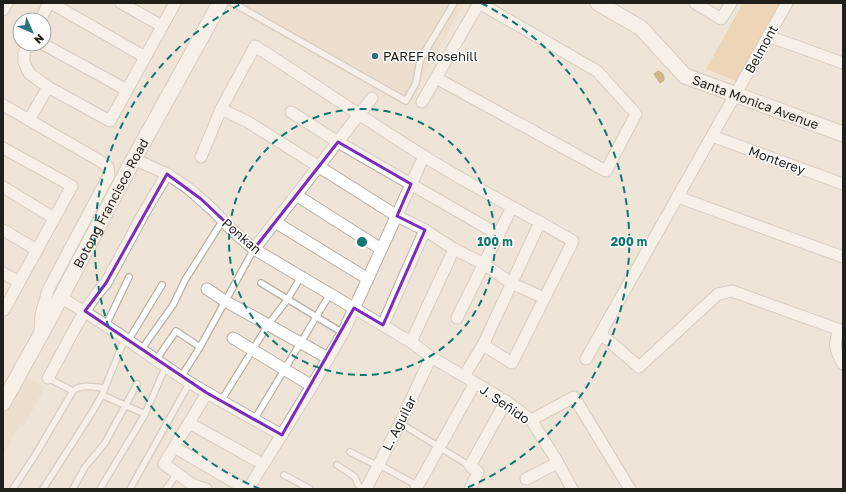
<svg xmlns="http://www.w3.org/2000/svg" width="846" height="492" font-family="'Golos Text',sans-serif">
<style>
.built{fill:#e8d9c6}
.green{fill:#ebc693}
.water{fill:#b07c27;stroke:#856023}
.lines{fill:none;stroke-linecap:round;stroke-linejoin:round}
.lane-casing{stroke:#b9b0a4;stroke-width:8}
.street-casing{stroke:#b9b0a4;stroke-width:13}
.secondary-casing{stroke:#b9b0a4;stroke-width:17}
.lane{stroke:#fff;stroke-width:5.5}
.street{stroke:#fff;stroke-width:11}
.secondary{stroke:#fff;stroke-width:15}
.marked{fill:none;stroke:#7b2cbf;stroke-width:3;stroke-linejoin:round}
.ring{fill:none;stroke:#0f766e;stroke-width:2;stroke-dasharray:7 5}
.poi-dot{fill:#2c7280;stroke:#fff;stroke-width:1.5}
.labels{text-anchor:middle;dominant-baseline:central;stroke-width:3;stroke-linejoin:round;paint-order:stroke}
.street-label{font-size:13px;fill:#221e19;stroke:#fff}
.poi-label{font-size:13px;fill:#221e19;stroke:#fff;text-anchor:start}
.centre{fill:#0f766e;stroke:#fff;stroke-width:2}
.ring-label{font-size:12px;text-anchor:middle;font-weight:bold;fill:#0f766e;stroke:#fff;stroke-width:3;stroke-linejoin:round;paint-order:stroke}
</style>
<rect width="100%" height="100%" fill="#eee4d7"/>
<!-- built -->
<g class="built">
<polygon points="226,3 464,3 406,107 225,4"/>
<polygon points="24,376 45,387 24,426 20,424 3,454 3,414"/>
</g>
<!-- green -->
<g class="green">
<polygon points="743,3 780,3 736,81 706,69"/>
<polygon points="114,179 119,182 46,314 56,288"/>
</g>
<!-- water -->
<path class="water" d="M658,71C663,73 664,75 664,80L660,83L654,74Z"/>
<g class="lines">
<!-- lane casing -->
<g class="lane-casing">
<g id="lane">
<polyline points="233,3 406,101 416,83 420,60 454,3"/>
<polyline points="261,283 343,333"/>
<polyline points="106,325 129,277"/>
<polyline points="128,341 162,285"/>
<polyline points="141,350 173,305 185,280 223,220"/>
<polyline points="156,360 176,331 200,347"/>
<polyline points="181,377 200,347 254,249"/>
<polyline points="48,378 73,391"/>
<polyline points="102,395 145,414"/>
<polyline points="221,401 268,325 287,300 301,277"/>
<polyline points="254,420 330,294"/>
<polyline points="400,423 470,466"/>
<polyline points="350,452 378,466"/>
<polyline points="378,464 418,486"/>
<polyline points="337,465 355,477 358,485 364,489"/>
<polyline points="284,475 310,489"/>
<path d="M13,489L37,452L73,391C81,384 94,387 104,388"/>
<polyline points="43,489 91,414 102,395 125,338"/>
<polyline points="73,489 85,467 105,443 137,384"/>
<polyline points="100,489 144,416 166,366"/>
<polyline points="130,489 190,382"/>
<polyline points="166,489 177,474"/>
</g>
</g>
<!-- street casing -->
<g class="street-casing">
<g id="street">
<polyline points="51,3 145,57"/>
<polyline points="121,3 162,26"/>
<polyline points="695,3 721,19 731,3"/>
<polyline points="3,10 7,3"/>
<polyline points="40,20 49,3"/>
<polyline points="768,36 843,63"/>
<polyline points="28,44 24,53 24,62 29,73 48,87 110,121 175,3"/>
<polyline points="43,44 127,90"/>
<polyline points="436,78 606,171 636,114 597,71 479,3"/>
<polyline points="422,102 479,3"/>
<polyline points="3,105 100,161 108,167 109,175 48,290 41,315 40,333"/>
<polyline points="221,109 248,122 397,216 425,230 454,249 484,264 511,283 544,298"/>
<polyline points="291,112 338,142 499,235"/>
<polyline points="29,120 48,87"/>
<polyline points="712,136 843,184"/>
<polyline points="3,148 72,186 4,310 3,310"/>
<path d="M201,157L221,109L255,46C311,82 366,120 422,155C471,186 523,212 573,241L512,363L483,345"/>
<polyline points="134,159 167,174 188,188 212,209 233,231 254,249 411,342 431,357 506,401 531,420 557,461 572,489"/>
<polyline points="3,187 54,218"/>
<polyline points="296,195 381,249"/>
<polyline points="678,197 843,257"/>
<polyline points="275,222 368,279"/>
<polyline points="3,230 37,250"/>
<polyline points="254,249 372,98"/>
<polyline points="3,273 19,282"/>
<polyline points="207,289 225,301 328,358"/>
<path d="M61,298C103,321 141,350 181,377C214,398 248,416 282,435"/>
<polyline points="457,318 512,207"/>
<polyline points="383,325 425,230"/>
<path d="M839,330C833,345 835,350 843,364"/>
<polyline points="601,334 639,367 718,294 732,291 843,331"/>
<polyline points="233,338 312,386"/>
<polyline points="411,342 454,249"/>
<polyline points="586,359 787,3"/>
<polyline points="464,376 483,345 540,222"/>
<path d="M48,378C65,349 83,307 106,283L146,209L167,174"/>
<polyline points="531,420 574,397 630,489"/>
<polyline points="189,423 263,464"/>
<polyline points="174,447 246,489"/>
<polyline points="526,479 555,464 557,461"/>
<polyline points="206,489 193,485 164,464 207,393"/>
<polyline points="248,489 312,386 343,333 424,156"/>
<polyline points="366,489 400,423 431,357"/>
<polyline points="416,489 475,383"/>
<polyline points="470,489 478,472 470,466 506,401"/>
</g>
</g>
<!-- secondary casing -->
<g class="secondary-casing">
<g id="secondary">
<path id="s1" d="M598,3L641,28L685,76L843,134"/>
<path id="s2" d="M3,403L46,325L130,166L220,3"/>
</g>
</g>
<!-- lane -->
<use href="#lane" class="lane"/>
<!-- street -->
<use href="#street" class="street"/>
<!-- secondary -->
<use href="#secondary" class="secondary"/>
</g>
<!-- marked area -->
<path d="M0 0H846V492H0ZM338,142L411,184L397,216L425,230L383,325L354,308L282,435L207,393L85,311L106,283L167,174L201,199L254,249Z" fill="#eee4d7" fill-opacity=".55" fill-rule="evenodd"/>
<path class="marked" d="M338,142L411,184L397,216L425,230L383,325L354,308L282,435L207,393L85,311L106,283L167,174L201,199L254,249Z"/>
<!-- distance rings -->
<g class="ring">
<circle cx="362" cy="242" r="133"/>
<path d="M260 489A267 267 0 0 1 243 3M481 3A267 267 0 0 1 464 489"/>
</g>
<!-- markers -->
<circle class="poi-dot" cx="375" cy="56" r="4"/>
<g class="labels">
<!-- street labels -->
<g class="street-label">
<text transform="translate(761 49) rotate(-61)">Belmont</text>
<text stroke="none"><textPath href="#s1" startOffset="190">Santa Monica Avenue</textPath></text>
<text transform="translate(777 160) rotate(20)">Monterey</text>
<text stroke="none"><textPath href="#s2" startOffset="227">Botong Francisco Road</textPath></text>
<text transform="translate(242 236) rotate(41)">Ponkan</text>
<text transform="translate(505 404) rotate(35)">J. Señido</text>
<text transform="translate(399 423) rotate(-63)">L. Aguilar</text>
</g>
<!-- poi labels -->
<g class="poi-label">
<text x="383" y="56">PAREF Rosehill</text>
</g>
</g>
<circle cx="362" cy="242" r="6" class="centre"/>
<g class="ring-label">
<text x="495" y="246">100 m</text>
<text x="629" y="246">200 m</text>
</g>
<!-- border -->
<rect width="846" height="492" fill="none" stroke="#221e19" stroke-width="8"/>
<!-- north arrow -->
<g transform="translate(32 32) rotate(135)"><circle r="19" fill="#ffffff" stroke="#a7a5a3"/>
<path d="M0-3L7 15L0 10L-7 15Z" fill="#2c7280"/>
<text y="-6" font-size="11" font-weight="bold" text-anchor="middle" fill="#221e19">N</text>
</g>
</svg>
